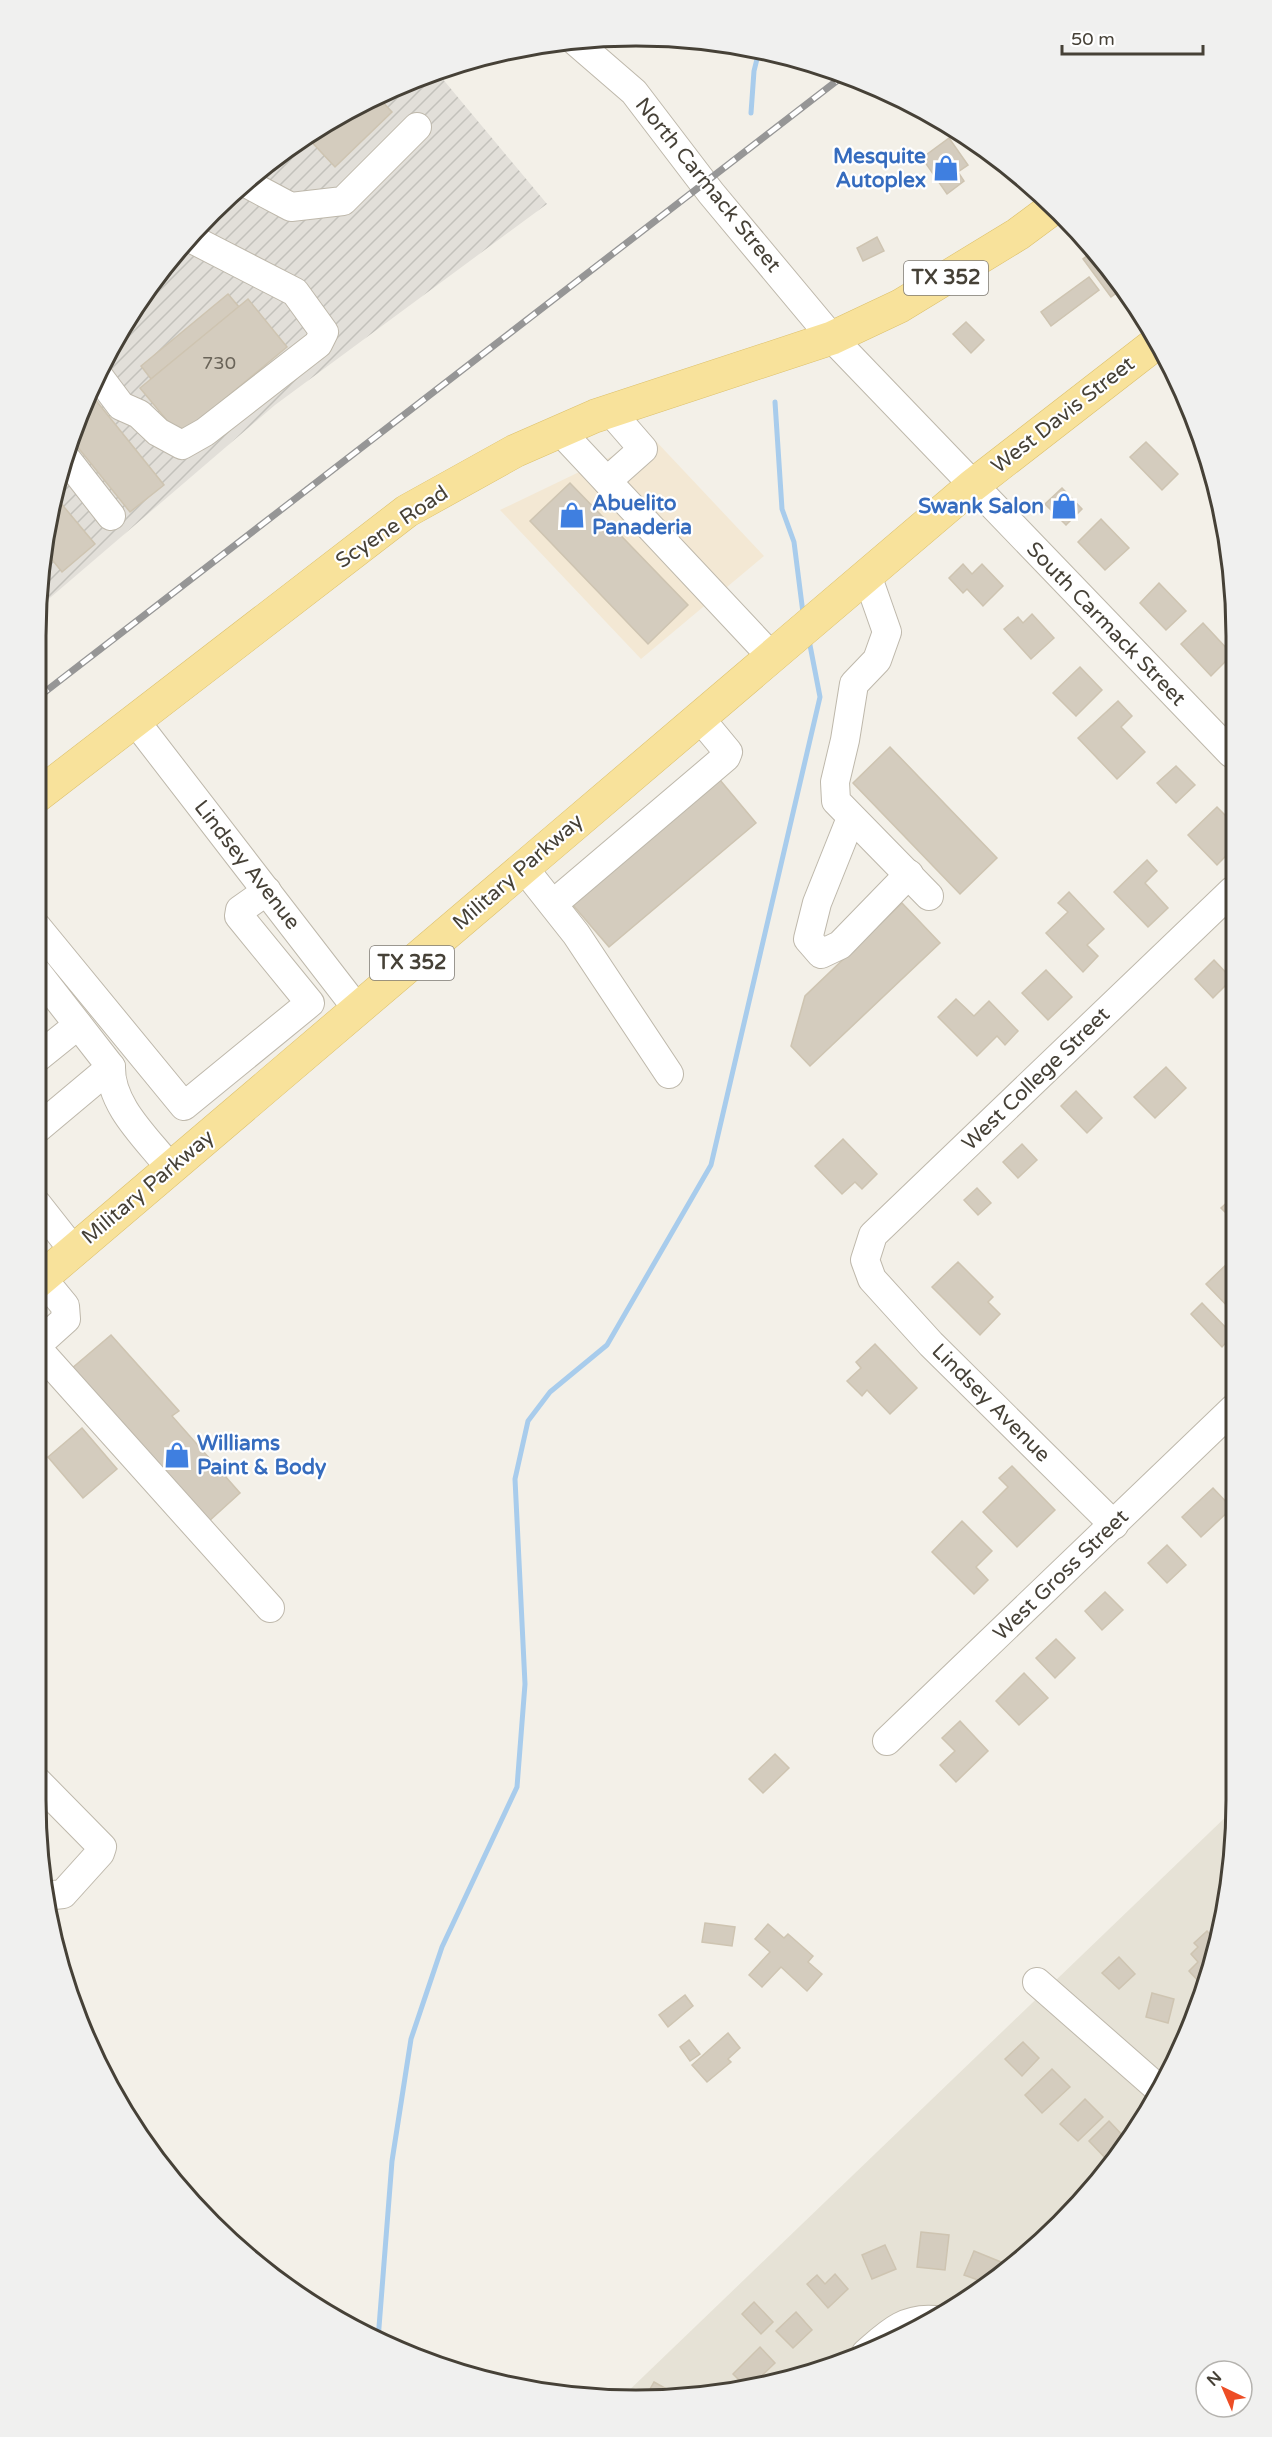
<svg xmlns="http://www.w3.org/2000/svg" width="1272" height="2437" font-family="'Varela Round',sans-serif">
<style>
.residential{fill:#e6e2d6}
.commercial{fill:#f3e8d4}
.industrial{fill:url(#industrial-furrows)}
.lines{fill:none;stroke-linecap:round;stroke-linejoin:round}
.stream{stroke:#a8ccec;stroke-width:5}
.building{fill:#d4ccbe;stroke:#cec4b1;stroke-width:1.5}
.minor-casing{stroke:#beb8ab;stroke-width:30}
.major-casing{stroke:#dcc06c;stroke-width:34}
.minor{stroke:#fff;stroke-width:28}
.major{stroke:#f8e29b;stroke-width:33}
.rail-casing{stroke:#969696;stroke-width:7}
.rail{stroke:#fff;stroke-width:4.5;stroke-dasharray:14;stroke-linecap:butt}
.labels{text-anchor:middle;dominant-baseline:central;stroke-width:4.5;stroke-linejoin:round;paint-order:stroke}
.number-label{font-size:18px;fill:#6a6459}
.shield{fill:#fff;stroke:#7e7a73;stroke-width:1.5}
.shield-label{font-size:20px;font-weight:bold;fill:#464137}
.shop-label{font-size:21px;font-weight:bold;fill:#366cbe;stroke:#fff;text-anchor:end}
.street-label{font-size:21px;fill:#464137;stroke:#fff}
.rim{fill:none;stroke:#464137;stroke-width:3}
</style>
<defs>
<pattern id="industrial-furrows" width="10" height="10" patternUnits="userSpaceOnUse" patternTransform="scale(1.5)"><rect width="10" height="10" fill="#e2dfd9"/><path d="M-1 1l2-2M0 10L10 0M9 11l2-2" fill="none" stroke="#c3c1bb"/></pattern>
</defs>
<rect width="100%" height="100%" fill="#f3f0e8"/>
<!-- residential -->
<polygon class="residential" points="1235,1808 1235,1840 1216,1956 1174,2067 1112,2166 1060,2226 970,2300 901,2339 792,2380 714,2396 620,2399"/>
<!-- commercial -->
<polygon class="commercial" points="652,437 764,556 641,659 500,510"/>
<!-- industrial -->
<polygon class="industrial" points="436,71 547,204 275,405 37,609 57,480 98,370 160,270 241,185 336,116"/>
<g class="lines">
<!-- stream -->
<g class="stream">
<polyline points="751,113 754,71 759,51"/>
<polyline points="775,402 782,509 794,542 803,613"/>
<polyline points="378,2340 392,2161 411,2039 442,1947 517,1787 525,1684 515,1479 528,1421 550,1392 607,1345 711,1165 820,697 809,640"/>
</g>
</g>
<!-- building -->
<g class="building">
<polygon points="378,97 392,112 335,167 307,137 336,116"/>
<polygon points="949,138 968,165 958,172 964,181 947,194 922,158"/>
<polygon points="877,237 884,251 863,261 857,248"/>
<polygon points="1093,251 1112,271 1122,289 1111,297 1083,259"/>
<polygon points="1089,277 1099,290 1051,326 1041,312"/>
<polygon points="228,294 239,307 151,379 141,366"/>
<polygon points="248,299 287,347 180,436 140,388"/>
<polygon points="966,322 984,340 971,353 953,334"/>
<polygon points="90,393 164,485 130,512 72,440"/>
<polygon points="1146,442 1178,474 1162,490 1130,457"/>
<polygon points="570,483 688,605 648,644 530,521"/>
<polygon points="1062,488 1082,509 1066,525 1045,504"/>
<polygon points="54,495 95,544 62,572 45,551"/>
<polygon points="1101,519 1129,548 1105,570 1078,542"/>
<polygon points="963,564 972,574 982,564 1003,586 983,606 967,589 963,593 949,578"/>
<polygon points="1159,583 1186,611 1166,630 1140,603"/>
<polygon points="1032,614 1054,638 1031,659 1004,629 1018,617 1023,623"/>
<polygon points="1203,623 1231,653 1231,656 1211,676 1181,644"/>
<polygon points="1080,667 1102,690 1076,716 1053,693"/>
<polygon points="1118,701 1132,716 1121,727 1145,752 1117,779 1078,738"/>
<polygon points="890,747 997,858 960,894 853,783"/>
<polygon points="1176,766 1195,785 1176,803 1157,783"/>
<polygon points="720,780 756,823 609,947 572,904"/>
<polygon points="1217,807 1232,822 1232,850 1217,865 1188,835"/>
<polygon points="1147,860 1157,871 1145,883 1168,908 1148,927 1114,892"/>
<polygon points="1069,892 1104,929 1087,945 1098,956 1083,972 1046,933 1068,912 1058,903"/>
<polygon points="902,903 940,943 810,1066 791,1046 805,996"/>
<polygon points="1214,960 1232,979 1213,998 1195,979"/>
<polygon points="1046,970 1072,997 1048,1020 1022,993"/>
<polygon points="956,999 974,1016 989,1001 1018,1031 1005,1045 997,1036 977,1056 938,1017"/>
<polygon points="1166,1067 1186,1088 1155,1118 1134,1097"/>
<polygon points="1076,1091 1102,1118 1087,1133 1061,1106"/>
<polygon points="843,1139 877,1174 862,1189 855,1182 842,1194 815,1166"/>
<polygon points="1022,1144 1037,1160 1018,1178 1003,1162"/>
<polygon points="977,1188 991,1203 978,1215 964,1200"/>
<polygon points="1233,1197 1233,1220 1221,1208"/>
<polygon points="1231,1260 1233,1262 1233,1312 1206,1284"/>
<polygon points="958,1262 993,1297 988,1302 1000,1314 980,1335 932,1287"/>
<polygon points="1202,1303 1233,1335 1222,1347 1191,1314"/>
<polygon points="111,1335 179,1411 172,1416 240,1493 208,1522 71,1369"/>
<polygon points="875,1344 917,1388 890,1414 867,1390 862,1396 847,1381 861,1368 856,1362"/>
<polygon points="82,1428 117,1469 83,1498 48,1457"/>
<polygon points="1012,1466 1055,1510 1017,1547 983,1512 1008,1487 999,1478"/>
<polygon points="1213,1488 1232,1508 1201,1537 1182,1517"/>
<polygon points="962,1521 992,1551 976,1567 988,1580 974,1594 932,1552"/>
<polygon points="1167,1545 1186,1565 1167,1583 1148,1563"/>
<polygon points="1105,1592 1123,1610 1102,1630 1085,1611"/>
<polygon points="1056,1639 1075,1658 1055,1678 1036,1658"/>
<polygon points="1024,1673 1048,1698 1019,1725 996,1701"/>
<polygon points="960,1721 988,1751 956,1782 940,1765 955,1751 942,1738"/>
<polygon points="775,1754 789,1768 763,1793 749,1779"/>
<polygon points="705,1923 735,1927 732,1946 702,1942"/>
<polygon points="768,1924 784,1938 788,1934 813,1956 808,1962 822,1974 807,1991 781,1967 762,1987 749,1975 770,1952 755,1939"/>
<polygon points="1207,1931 1218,1943 1207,1978 1201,1984 1189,1971 1198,1962 1191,1954 1198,1947 1194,1943"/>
<polygon points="1119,1957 1135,1974 1119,1989 1102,1973"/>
<polygon points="1152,1993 1174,1999 1168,2023 1146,2017"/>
<polygon points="685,1995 693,2006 668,2027 659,2015"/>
<polygon points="728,2033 740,2048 728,2059 731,2062 707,2082 692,2065"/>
<polygon points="689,2040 700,2054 690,2061 680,2047"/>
<polygon points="1023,2042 1039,2058 1022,2076 1005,2059"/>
<polygon points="1052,2069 1070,2087 1042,2113 1025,2095"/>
<polygon points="1085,2099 1103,2117 1078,2141 1060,2124"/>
<polygon points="1109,2121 1128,2141 1112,2165 1089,2141"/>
<polygon points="921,2232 949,2235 945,2270 917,2267"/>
<polygon points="885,2245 896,2269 872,2279 862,2255"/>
<polygon points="974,2251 1001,2262 993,2280 989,2284 964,2275"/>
<polygon points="835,2274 848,2289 828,2308 807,2284 817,2275 825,2284"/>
<polygon points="754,2302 773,2322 761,2334 742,2314"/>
<polygon points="796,2312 812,2330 793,2348 776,2331"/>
<polygon points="760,2347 775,2363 748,2389 733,2374"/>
<polygon points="654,2382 681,2397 645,2398"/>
</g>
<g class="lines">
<!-- minor casing -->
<g class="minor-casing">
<g id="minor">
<polyline points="575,41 634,92 711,193 832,338 1231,753"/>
<polyline points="244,182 291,207 343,201 417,127"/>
<polyline points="97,374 121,406 139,414 158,432 182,445 205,432 318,344 324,332 295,292 190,238"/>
<polyline points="560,431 771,656"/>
<polyline points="65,457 111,516"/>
<polyline points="607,481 643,449 610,411"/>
<polyline points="867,575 887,632 877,660 854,684 845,740 835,782 836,801 929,896"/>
<polyline points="136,722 358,1010"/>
<polyline points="851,818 817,903 808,939 821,954 840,945 909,874"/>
<polyline points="523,867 576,934 669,1074"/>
<polyline points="553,904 726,757 728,752 699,717"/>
<polyline points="37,927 184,1106 310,1003 239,916 240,910 267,891"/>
<polyline points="37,1058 78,1025"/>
<path d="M111,1067C110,1106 148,1139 170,1168"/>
<polyline points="37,1129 111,1067 37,972"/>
<polyline points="37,1204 74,1251"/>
<polyline points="36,1346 66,1319 65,1306 42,1278"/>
<polyline points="36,1347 270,1608"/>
<polyline points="1114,1525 931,1344 872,1279 865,1260 873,1235 1232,891"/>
<polyline points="887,1741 1233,1409"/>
<polyline points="36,1780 102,1847 100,1853 63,1894 45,1896"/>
<polyline points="1037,1982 1160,2090"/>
<path d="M866,2353C888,2334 904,2317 935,2320"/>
</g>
</g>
<!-- major casing -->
<g class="major-casing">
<g id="major">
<polyline points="37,796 407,511 515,451 595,416 832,338 900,306 1018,234 1053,208"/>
<polyline points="37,1282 972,486 1155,344"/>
</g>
</g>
<!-- minor -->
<use href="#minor" class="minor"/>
<!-- major -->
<use href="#major" class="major"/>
<!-- rail casing -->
<g class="rail-casing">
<polyline id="rail" points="37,698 843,76"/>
</g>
<!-- rail -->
<use href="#rail" class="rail"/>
</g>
<!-- icons -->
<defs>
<g id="shop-bare" transform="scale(2.07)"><path d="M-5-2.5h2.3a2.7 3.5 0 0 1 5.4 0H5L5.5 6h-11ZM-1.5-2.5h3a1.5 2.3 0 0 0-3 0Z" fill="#3f7fe0" stroke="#fff" stroke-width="2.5" paint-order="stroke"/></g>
</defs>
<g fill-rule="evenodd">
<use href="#shop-bare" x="946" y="168"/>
<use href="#shop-bare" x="1064" y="506"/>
<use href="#shop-bare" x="572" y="515"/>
<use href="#shop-bare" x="177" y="1455"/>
</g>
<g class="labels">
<!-- number labels -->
<g class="number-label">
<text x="219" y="363">730</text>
</g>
<!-- shield labels -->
<g class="shield">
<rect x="904" y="261" width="84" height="34" rx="4.5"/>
<rect x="370" y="946" width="84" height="34" rx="4.5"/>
</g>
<g class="shield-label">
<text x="946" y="278">TX 352</text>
<text x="412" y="963">TX 352</text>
</g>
<!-- shop labels -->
<g class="shop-label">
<text x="926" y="156">Mesquite<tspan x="926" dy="24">Autoplex</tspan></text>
<text x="592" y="503" text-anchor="start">Abuelito<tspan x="592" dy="24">Panaderia</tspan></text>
<text x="1044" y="506">Swank Salon</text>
<text x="197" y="1443" text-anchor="start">Williams<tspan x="197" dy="24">Paint &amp; Body</tspan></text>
</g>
<!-- street labels -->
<g class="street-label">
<text transform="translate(708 185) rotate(51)">North Carmack Street</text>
<text transform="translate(1063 415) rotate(-38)">West Davis Street</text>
<text transform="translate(392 527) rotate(-34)">Scyene Road</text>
<text transform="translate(1106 624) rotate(46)">South Carmack Street</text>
<text transform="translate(247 865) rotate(52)">Lindsey Avenue</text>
<text transform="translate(518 872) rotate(-41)">Military Parkway</text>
<text transform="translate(1036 1079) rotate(-44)">West College Street</text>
<text transform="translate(148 1187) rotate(-40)">Military Parkway</text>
<text transform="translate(991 1403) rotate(45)">Lindsey Avenue</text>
<text transform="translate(1061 1575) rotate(-44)">West Gross Street</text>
</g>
</g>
<!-- crop -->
<path d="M0 0H1272V2437H0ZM636 46H636A590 590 0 0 1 1226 636V1800A590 590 0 0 1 636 2390H636A590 590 0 0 1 46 1800V636A590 590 0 0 1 636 46Z" fill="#f0f0ef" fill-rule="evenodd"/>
<path class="rim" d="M636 46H636A590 590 0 0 1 1226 636V1800A590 590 0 0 1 636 2390H636A590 590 0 0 1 46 1800V636A590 590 0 0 1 636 46Z"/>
<!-- north arrow -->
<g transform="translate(1224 2389) rotate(316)"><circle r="28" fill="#ffffff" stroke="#b5b3af" stroke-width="1.5"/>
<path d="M0-4.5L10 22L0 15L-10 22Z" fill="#ed4d25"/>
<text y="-9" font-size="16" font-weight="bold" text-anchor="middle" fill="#464137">N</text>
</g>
<!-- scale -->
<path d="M1062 45v9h141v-9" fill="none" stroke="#464137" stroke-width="3"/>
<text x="1071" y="45" font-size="18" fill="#464137" stroke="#ffffff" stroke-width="4.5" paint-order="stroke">50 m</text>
</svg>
